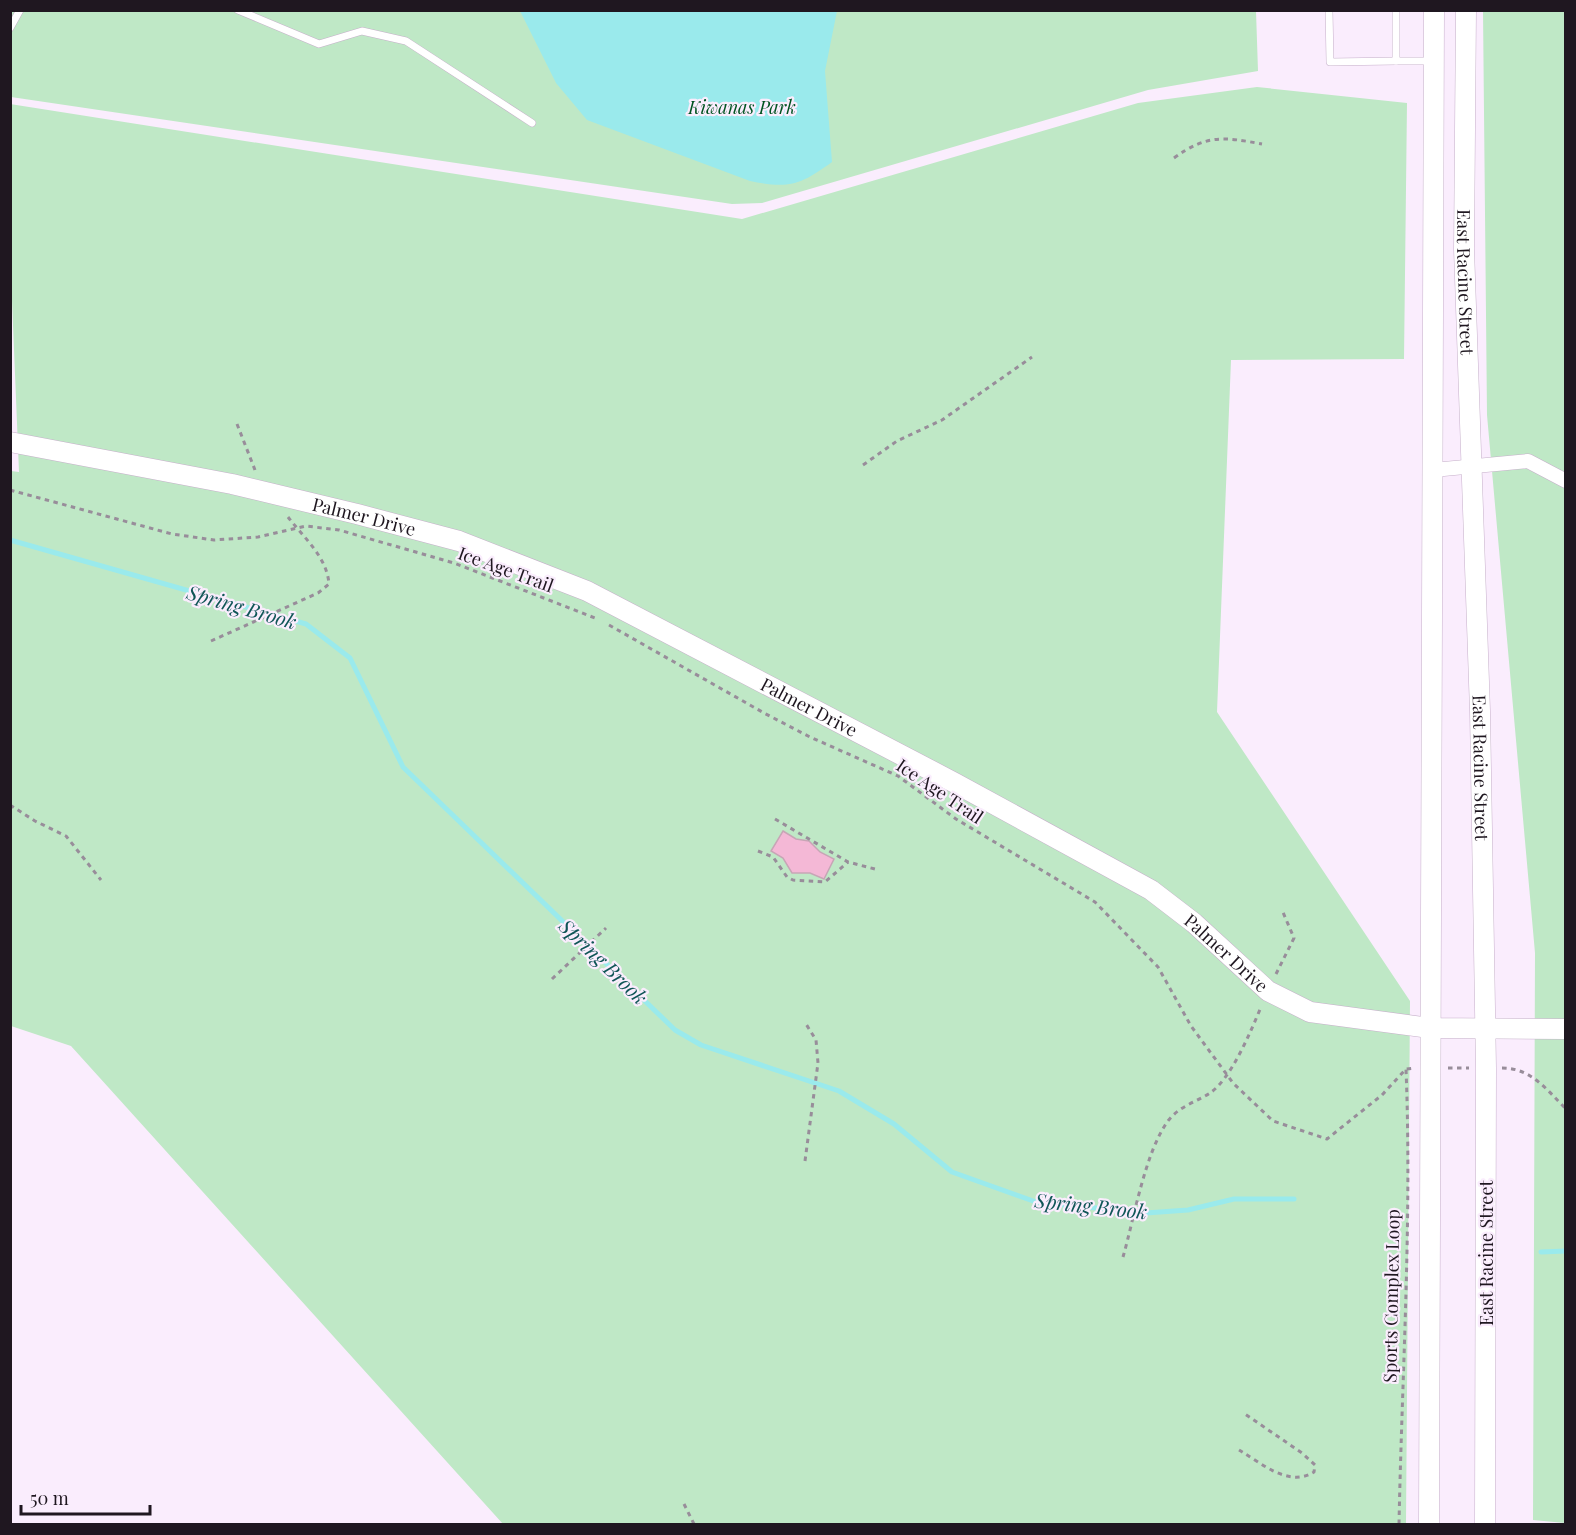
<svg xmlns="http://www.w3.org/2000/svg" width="1576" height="1535" font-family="'Playfair Display',serif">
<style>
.green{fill:#bfe8c6}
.water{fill:#9aeaec}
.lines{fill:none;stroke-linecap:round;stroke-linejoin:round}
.stream{stroke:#9aeaec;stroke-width:5}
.building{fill:#f4b8d6;stroke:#c7a6b6;stroke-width:1.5}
.lane-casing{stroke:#c6b0ca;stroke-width:8}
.street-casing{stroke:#c6b0ca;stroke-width:15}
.secondary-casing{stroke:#c6b0ca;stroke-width:21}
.path{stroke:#988d9a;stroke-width:3;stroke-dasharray:4.5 4.5;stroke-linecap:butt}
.lane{stroke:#fff;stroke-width:7}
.street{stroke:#fff;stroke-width:14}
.secondary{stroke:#fff;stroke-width:20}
.labels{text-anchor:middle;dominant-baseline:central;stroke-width:4.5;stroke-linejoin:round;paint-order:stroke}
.park-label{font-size:18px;font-style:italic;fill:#005321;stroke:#faedfd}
.street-label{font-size:18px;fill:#1f1720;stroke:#faedfd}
.water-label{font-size:20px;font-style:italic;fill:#105657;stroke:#faedfd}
</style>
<rect width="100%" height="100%" fill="#faedfd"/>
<!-- green -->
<g class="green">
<polygon points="10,11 1256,11 1258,71 1148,90 762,203 732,204 11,97"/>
<polygon points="1483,11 1565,11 1565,1523 1533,1520 1535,953 1487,415"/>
<polygon points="1257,87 1407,103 1404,359 1231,360 1217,712 1410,1001 1406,1524 503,1524 71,1046 11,1026 11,471 19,472 11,276 10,104 742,219 1138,103"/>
</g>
<!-- water -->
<path class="water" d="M520,11H837L825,71L832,162C800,185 790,189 750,181L587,120L556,83Z"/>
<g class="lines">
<!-- stream -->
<g class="stream">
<polyline points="10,540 306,624 350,658 403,767 675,1030 701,1045 839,1091 894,1124 952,1172 1036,1202 1146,1213 1188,1210 1234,1199 1294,1199"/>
<polyline points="1541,1252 1566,1251"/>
</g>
</g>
<!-- building -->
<polygon class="building" points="783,831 796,839 809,841 820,852 834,859 824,879 810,873 792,873 783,858 771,851"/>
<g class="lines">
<!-- lane casing -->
<g class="lane-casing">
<g id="lane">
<polyline points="238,10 319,44 362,31 406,41 532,123"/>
<polyline points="1329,10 1330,62 1396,61"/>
<polyline points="1396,10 1396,61 1433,61"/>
<polyline points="10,28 20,10"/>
</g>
</g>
<!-- street casing -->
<g class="street-casing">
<polyline id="street" points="1433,470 1528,461 1566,481"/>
</g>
<!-- secondary casing -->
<g class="secondary-casing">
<g id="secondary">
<path id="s1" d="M1466,10L1464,249L1480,711L1486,1068L1485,1524"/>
<path id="s2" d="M10,442L232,484L357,514L459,541L587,591L955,783L1151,890L1194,923L1268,991L1310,1012L1430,1028L1566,1029"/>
<polyline points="1429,1524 1434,10"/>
</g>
</g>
<!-- path -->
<g class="path">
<path d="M1174,158C1207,134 1224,137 1262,144"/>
<polyline points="237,424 255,470"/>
<polyline points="863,465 897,441 942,420 1032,357"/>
<polyline points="10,490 172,534 214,540 258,537 306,526 339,530 454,563 595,618"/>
<polyline points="609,625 764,713 810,737 898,776 956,819 1095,902 1158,967 1191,1026 1233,1083 1273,1121 1327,1139 1382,1095 1406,1069 1415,1068"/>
<path d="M211,641L318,593L329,584C327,557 304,538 288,517"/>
<polyline points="10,805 35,821 66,836 101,880"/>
<polyline points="775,819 848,862 875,869"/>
<polyline points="758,851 773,857 787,877 793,880 825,882 848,862"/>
<polyline points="1276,974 1294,938 1282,910"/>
<polyline points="552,979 606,928"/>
<polyline points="1448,1068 1469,1068"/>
<path d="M1502,1068C1531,1068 1546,1089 1566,1109"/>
<polyline points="805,1161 818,1063 816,1040 806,1024"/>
<path d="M1123,1257C1134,1219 1145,1152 1168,1121C1178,1107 1196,1102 1210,1093C1231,1079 1251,1031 1261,1007"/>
<path d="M1239,1450C1261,1463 1289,1488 1314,1472L1315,1465L1302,1453L1245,1414"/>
<polyline points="684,1504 694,1524"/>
<path d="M1399,1524C1402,1373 1412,1221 1406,1069"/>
</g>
<!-- lane -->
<use href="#lane" class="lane"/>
<!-- street -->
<use href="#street" class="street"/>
<!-- secondary -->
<use href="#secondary" class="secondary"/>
</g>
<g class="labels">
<!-- park labels -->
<g class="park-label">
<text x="742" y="107">Kiwanas Park</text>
</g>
<!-- street labels -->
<g class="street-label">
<text stroke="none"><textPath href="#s1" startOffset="272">East Racine Street</textPath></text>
<text stroke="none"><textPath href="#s2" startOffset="362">Palmer Drive</textPath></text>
<text transform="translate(506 569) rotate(20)">Ice Age Trail</text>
<text stroke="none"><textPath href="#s2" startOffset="848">Palmer Drive</textPath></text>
<text stroke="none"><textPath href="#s1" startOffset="758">East Racine Street</textPath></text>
<text transform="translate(940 791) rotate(34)">Ice Age Trail</text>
<text stroke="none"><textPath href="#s2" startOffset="1334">Palmer Drive</textPath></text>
<text transform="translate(1486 1253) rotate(-90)">East Racine Street</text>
<text transform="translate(1391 1296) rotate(-89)">Sports Complex Loop</text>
</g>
<!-- water labels -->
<g class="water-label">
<text transform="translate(242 606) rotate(16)">Spring Brook</text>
<text transform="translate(604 961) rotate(44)">Spring Brook</text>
<text transform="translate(1091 1205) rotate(6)">Spring Brook</text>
</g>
</g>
<!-- border -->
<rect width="1576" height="1535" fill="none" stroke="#1f1720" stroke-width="24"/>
<!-- scale -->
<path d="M21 1505v9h129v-9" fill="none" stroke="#1f1720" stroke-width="3"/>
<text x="30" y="1505" font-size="18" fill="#1f1720" stroke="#faedfd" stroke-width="4.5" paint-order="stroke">50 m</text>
</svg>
